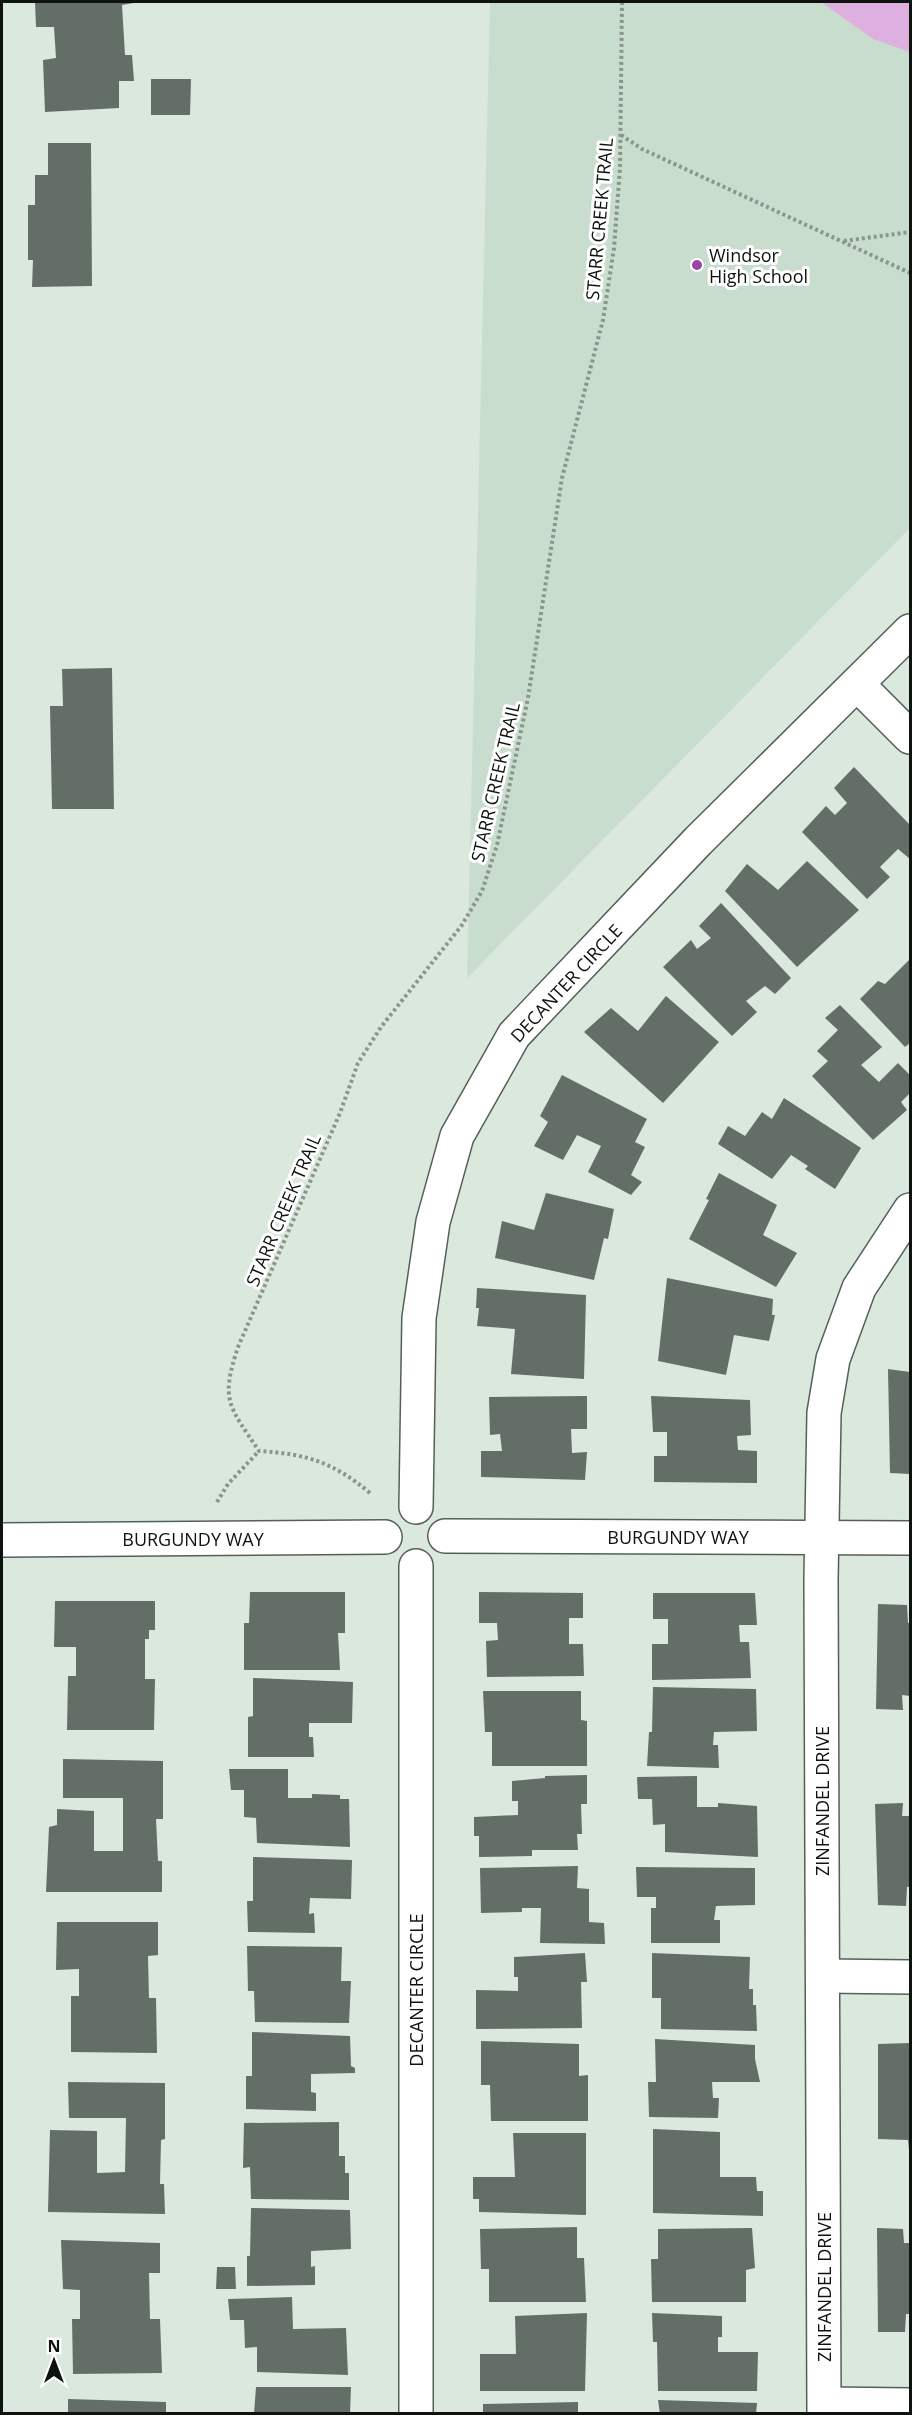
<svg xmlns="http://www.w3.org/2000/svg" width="912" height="2415" font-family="'Open Sans',sans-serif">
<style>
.built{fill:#c8ddce}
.green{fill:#ddb0df}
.building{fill:#636f66}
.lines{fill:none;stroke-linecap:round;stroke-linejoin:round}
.street-casing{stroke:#546057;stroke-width:36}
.path{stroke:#8b958d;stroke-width:4;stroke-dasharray:3 3;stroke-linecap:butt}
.street{stroke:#fff;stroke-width:33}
.poi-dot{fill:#a040a8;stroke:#fff;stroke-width:2}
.labels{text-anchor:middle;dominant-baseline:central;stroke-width:6;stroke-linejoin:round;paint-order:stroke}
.street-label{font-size:18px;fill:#0e130f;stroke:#fff}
.poi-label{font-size:18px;fill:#0e130f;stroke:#fff;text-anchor:start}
</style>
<rect width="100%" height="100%" fill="#dae8dd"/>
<!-- built -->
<polygon class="built" points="490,2 910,2 910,528 467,978"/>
<!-- green -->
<polygon class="green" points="821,2 904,2 910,4 910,52 873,39"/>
<!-- building -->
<g class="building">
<polygon points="35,2 139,2 122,5 125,55 132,55 134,81 119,81 119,108 45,112 43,60 56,58 54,27 36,27"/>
<polygon points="151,79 191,79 190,115 151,115"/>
<polygon points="48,143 91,143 92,286 32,287 33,260 28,260 28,205 35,205 35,175 48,175"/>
<polygon points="112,668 114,809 52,809 50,706 63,706 62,669"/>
<polygon points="854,767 910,825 910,859 898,849 880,867 890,877 867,899 802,832 826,806 835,815 847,803 834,788"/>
<polygon points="807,861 859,910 797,967 725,891 747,864 778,890"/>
<polygon points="721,903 791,978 775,994 765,986 746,1001 757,1012 732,1036 663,967 691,940 697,949 711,938 699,926"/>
<polygon points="910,959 910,1043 905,1047 860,999 878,981 885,984"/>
<polygon points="666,996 719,1042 663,1103 584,1032 611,1008 638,1031"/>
<polygon points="840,1005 882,1047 861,1065 879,1082 898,1063 910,1075 910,1093 901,1102 907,1110 873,1140 812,1076 828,1061 817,1051 838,1030 825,1018"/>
<polygon points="562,1075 647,1119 635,1142 645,1147 631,1175 642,1182 631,1195 588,1172 601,1146 577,1135 563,1160 534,1146 548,1122 540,1116"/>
<polygon points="784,1098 861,1148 835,1189 805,1169 808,1166 791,1155 772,1179 718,1144 728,1126 745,1136 762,1112 772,1119"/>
<polygon points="719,1173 777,1205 763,1235 797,1253 776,1287 689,1239 709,1200 706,1199"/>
<polygon points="546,1193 614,1209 608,1239 604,1238 594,1280 495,1258 502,1221 534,1230"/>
<polygon points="667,1278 773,1299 772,1315 775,1315 769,1341 734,1335 726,1375 658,1361"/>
<polygon points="477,1288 586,1295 584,1379 511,1374 515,1329 477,1326 479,1308 476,1308"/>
<polygon points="888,1369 910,1372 910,1474 890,1473"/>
<polygon points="587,1396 587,1429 571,1429 572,1453 587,1452 585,1480 481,1477 481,1451 502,1451 500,1434 490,1435 489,1397"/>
<polygon points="651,1396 750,1400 751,1435 737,1436 738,1450 757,1451 757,1483 654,1482 654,1456 667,1456 667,1432 653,1432"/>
<polygon points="250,1592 345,1592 345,1633 338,1633 340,1670 244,1670 244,1623 249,1623"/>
<polygon points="479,1592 583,1593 583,1618 569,1618 569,1644 583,1644 584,1676 487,1677 486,1641 498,1640 497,1623 479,1623"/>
<polygon points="653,1593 755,1593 757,1625 739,1625 740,1642 749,1642 751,1678 652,1680 652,1644 668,1644 668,1619 653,1619"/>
<polygon points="55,1601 155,1601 155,1630 149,1630 149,1639 145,1639 145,1679 155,1679 154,1730 67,1730 68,1676 76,1676 76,1647 54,1647"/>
<polygon points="878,1604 907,1605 908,1623 910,1623 910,1696 902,1695 903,1710 876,1709"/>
<polygon points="253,1678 353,1682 352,1723 309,1723 309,1737 313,1737 314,1757 248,1757 248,1717 253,1716"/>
<polygon points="653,1687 756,1689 757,1731 714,1732 713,1745 718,1745 719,1768 647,1766 649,1732 652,1732"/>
<polygon points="483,1691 581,1691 581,1720 587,1721 587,1766 492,1766 492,1732 485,1732"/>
<polygon points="63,1759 163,1761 163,1819 156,1819 158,1861 162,1861 162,1892 46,1892 49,1827 57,1825 57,1809 94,1811 94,1851 123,1851 123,1798 63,1798"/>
<polygon points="229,1769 288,1769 288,1798 312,1798 312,1794 340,1795 340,1799 349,1799 350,1847 257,1843 256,1818 244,1817 244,1790 231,1790"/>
<polygon points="587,1775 587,1804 581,1804 582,1834 577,1834 578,1850 532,1850 532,1856 479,1857 479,1836 474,1836 474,1817 518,1815 518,1801 512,1801 512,1781 545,1778 545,1776"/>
<polygon points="697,1776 697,1807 718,1807 718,1803 757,1806 758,1857 665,1852 665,1824 653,1825 652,1799 638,1799 637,1777"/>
<polygon points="903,1803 902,1816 910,1816 910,1887 907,1887 906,1906 878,1905 875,1804"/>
<polygon points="253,1857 352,1860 351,1899 310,1898 309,1914 314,1913 315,1933 248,1932 247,1901 253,1901"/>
<polygon points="578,1866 577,1888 589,1889 589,1922 604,1923 605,1944 540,1943 541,1908 522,1908 522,1912 481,1913 480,1868"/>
<polygon points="636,1867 755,1868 755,1905 716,1906 714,1920 720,1920 720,1943 651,1943 651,1908 656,1908 656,1897 637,1897"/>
<polygon points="57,1922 158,1922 158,1955 148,1956 149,1998 156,1998 157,2053 71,2052 71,1996 79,1996 79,1969 56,1970"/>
<polygon points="247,1946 342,1947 341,1981 351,1981 349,2023 255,2022 254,1991 248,1991"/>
<polygon points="585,1953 587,1982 581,1982 582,2028 476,2029 476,1990 518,1991 518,1977 514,1977 514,1957"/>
<polygon points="652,1953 750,1957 749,1989 753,1989 753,2005 756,2005 757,2031 661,2029 661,1998 652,1998"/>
<polygon points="252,2032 350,2036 351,2066 355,2068 355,2073 311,2074 311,2092 316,2093 316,2111 246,2109 246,2076 252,2076"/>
<polygon points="655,2039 755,2045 755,2059 760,2082 712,2082 713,2098 719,2098 718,2118 649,2117 648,2082 656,2082"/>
<polygon points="481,2041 579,2044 579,2076 588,2075 588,2121 491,2121 490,2085 481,2085"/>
<polygon points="910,2043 910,2150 909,2150 908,2140 878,2139 878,2044"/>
<polygon points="68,2082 165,2083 165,2139 161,2140 160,2184 164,2184 165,2214 48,2212 50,2130 97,2131 97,2173 125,2172 126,2118 69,2118"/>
<polygon points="339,2122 339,2156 345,2156 345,2173 349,2173 349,2200 251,2199 250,2167 243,2168 244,2123"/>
<polygon points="653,2129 720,2132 720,2177 756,2177 757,2191 763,2191 763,2216 653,2213"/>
<polygon points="513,2133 586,2133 586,2215 479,2212 479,2199 473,2199 473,2177 515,2177"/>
<polygon points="251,2208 350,2210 351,2249 311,2251 311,2267 315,2266 315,2285 247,2286 247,2256 250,2256"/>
<polygon points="577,2227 577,2258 584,2258 586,2302 489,2302 489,2269 481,2269 480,2229"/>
<polygon points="752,2228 755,2268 746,2270 746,2302 652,2302 651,2259 658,2259 658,2229"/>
<polygon points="877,2228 903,2229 904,2243 910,2243 910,2314 906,2314 905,2332 878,2332"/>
<polygon points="61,2240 160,2243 160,2273 149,2273 150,2319 160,2319 162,2373 73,2374 72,2319 80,2319 80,2290 63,2289"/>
<polygon points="217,2267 235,2267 236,2289 216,2289"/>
<polygon points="292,2297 293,2329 346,2328 348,2375 257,2372 257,2347 245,2348 244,2320 230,2320 228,2299"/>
<polygon points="587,2313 585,2391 480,2391 480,2354 516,2354 515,2316"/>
<polygon points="652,2313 722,2316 722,2337 718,2337 718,2352 758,2352 757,2391 658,2391 657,2342 653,2342"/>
<polygon points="256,2387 351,2387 350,2414 254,2414"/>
<polygon points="68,2399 166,2402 166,2414 68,2414"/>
<polygon points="658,2400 757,2403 756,2414 660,2414"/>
<polygon points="578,2402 578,2414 483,2414 483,2404"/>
</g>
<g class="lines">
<!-- street casing -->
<g class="street-casing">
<g id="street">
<polyline points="858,685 910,737"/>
<polyline points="416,1507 419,1318 433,1222 457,1136 514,1035 698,841 910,631"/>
<polyline points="445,1536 910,1538"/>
<polyline points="2,1540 385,1537"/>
<polyline points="416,1566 416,2414"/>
<polyline points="823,1976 910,1977"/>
<polyline points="825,2404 910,2405"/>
<polyline points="824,2414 821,1580 824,1413 833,1359 859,1288 910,1210"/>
</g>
</g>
<!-- path -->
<g class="path">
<polyline points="621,135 642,149 910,273"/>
<polyline points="844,241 910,232"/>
<path d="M370,1493C333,1462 307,1454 259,1451C229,1406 220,1401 238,1347L340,1113L358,1063L381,1027L462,925L482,891L497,845L528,698L562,478L603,320L614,248L620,168L622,2"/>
<polyline points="217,1502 228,1484 259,1451"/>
</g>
<!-- street -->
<use href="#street" class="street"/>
</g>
<!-- markers -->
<circle class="poi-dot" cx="697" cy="265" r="6"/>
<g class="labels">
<!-- street labels -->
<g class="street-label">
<text transform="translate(599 219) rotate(-85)">STARR CREEK TRAIL</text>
<text transform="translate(495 782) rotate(-77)">STARR CREEK TRAIL</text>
<text transform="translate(566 983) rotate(-47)">DECANTER CIRCLE</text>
<text transform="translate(283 1210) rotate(-67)">STARR CREEK TRAIL</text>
<text x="678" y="1537">BURGUNDY WAY</text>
<text x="193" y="1539">BURGUNDY WAY</text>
<text transform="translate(822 1801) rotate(-90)">ZINFANDEL DRIVE</text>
<text transform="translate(416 1990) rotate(-90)">DECANTER CIRCLE</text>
<text transform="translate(824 2287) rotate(-90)">ZINFANDEL DRIVE</text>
</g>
<!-- poi labels -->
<g class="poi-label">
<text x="709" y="255">Windsor<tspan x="709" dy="21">High School</tspan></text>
</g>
</g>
<!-- border -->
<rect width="912" height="2415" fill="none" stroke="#0e130f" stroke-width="6"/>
<!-- north arrow -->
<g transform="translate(54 2361)" stroke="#ffffff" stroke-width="4.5" paint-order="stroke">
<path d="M0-4.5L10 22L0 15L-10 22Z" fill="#0e130f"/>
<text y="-9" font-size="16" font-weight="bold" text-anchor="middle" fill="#0e130f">N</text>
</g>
</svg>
